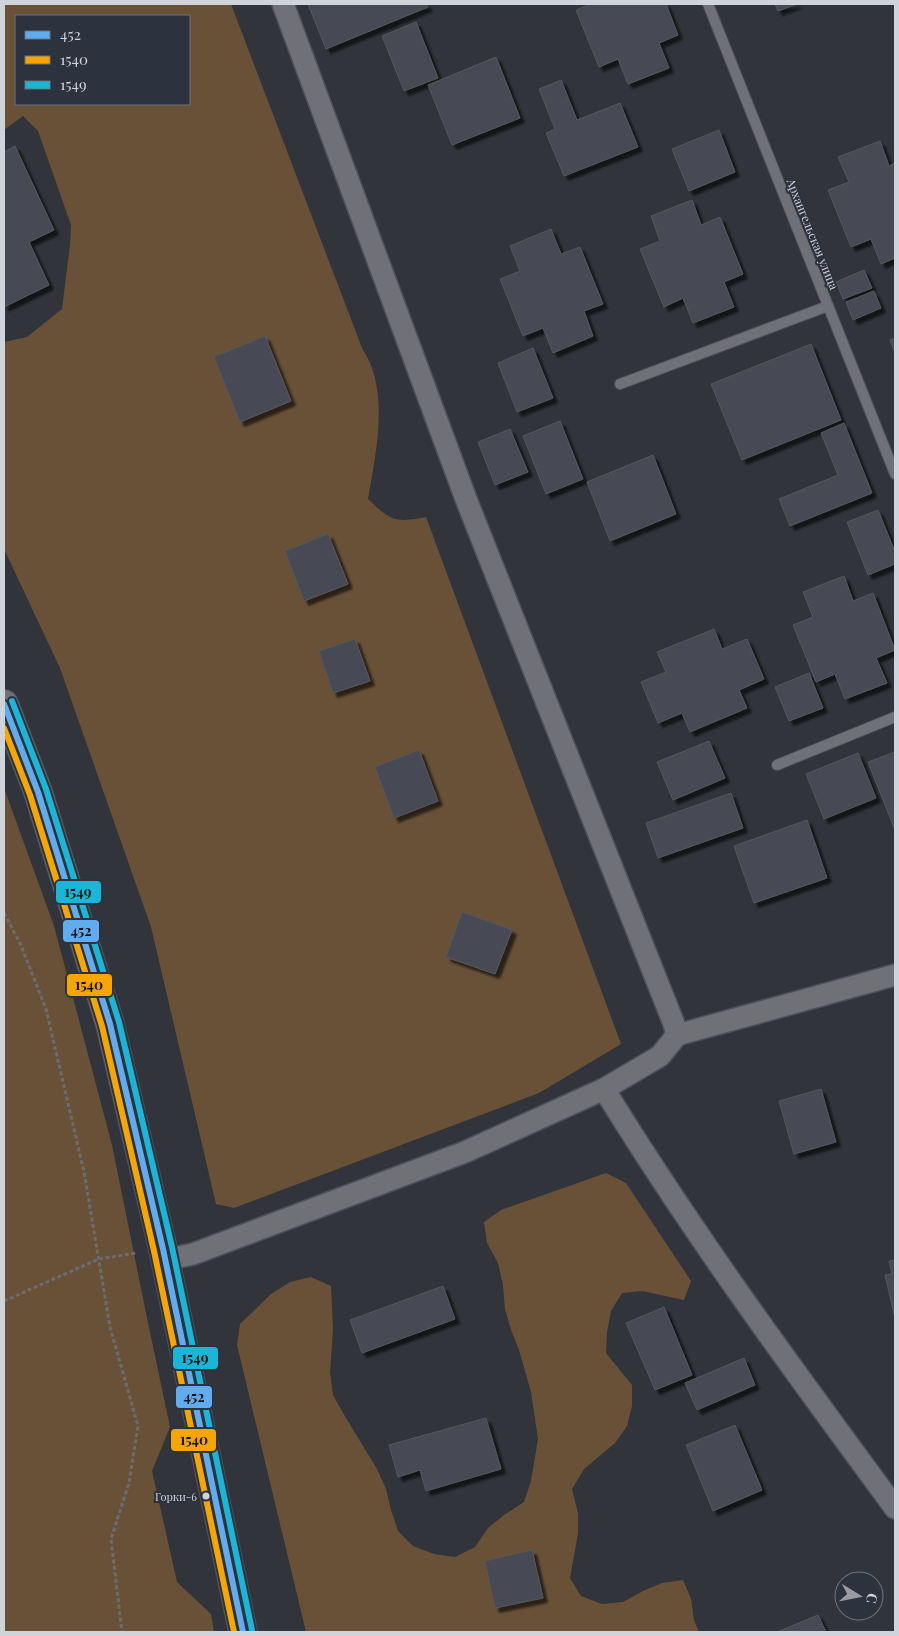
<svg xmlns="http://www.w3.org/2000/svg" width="899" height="1636" font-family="'Playfair Display',serif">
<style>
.green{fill:#695138;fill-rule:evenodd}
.building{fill:#464a55;stroke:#54575c;filter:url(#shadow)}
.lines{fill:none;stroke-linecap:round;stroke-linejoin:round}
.service-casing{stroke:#4e5056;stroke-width:12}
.minor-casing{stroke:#4e5056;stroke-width:24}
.secondary-casing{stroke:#4e5056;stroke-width:30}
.path{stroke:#6a6c70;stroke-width:3;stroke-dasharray:4 2.5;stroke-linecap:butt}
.service{stroke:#6f7176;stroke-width:10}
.minor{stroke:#6f7176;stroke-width:21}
.secondary{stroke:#6f7176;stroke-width:28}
.bus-1-casing{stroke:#2d333e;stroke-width:10}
.bus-2-casing{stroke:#2d333e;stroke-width:10}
.bus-3-casing{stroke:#2d333e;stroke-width:10}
.bus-1{stroke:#60acee;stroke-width:6}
.bus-2{stroke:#f7a600;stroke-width:6}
.bus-3{stroke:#1ab6d8;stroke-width:6}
.bus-dot{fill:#cfd3da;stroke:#2d333e;stroke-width:2}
.labels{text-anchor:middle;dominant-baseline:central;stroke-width:4;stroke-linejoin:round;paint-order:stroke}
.bus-label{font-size:11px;fill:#cfd3da;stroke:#2d333e;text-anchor:end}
.street-label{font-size:12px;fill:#cfd3da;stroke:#2d333e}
.line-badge{stroke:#2d333e;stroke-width:2}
.pale-badge-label{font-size:14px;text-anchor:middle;font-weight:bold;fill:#111}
</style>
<defs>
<filter id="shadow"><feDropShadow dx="4.5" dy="4.5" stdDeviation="1" flood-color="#0009"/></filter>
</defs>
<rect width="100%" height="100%" fill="#31343a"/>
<!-- green -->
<g class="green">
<path d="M4,4H231L362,348C365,354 370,361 372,368C386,409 375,458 368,499C391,521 395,523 426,517L621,1044L539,1093L234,1208L216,1204L151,927L60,668L4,549V342L27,337L62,309L70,245L71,225L38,131L23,116L4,130ZM16,16H189V104H16Z"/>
<polygon points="4,788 54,926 112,1145 147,1318 170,1427 152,1471 177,1582 211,1614 214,1632 4,1632"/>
<polygon points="606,1173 626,1183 691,1281 684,1300 642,1291 622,1293 611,1311 607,1332 606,1353 632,1385 632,1406 627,1426 615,1443 584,1469 572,1489 578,1513 578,1533 570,1578 581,1596 602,1604 623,1602 643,1591 662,1583 683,1580 691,1599 694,1620 699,1632 306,1632 237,1345 240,1324 271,1294 290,1282 311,1277 331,1286 333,1329 330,1373 333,1395 343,1413 377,1469 386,1489 391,1510 398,1531 413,1546 434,1554 455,1557 475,1547 488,1528 504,1515 524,1502 531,1481 538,1439 531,1392 519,1350 511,1330 505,1309 503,1285 498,1263 487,1243 484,1222 501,1210"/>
</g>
<!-- building -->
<g class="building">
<polygon points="308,4 426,4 428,7 326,49"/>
<polygon points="591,4 666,4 678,35 659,43 669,68 628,84 618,59 599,67 576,10"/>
<polygon points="775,4 797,4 778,11"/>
<polygon points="416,22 438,78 404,91 382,36"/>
<polygon points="496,57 520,118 452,145 428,85"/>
<polygon points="561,80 577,120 620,103 638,147 564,176 546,133 555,129 539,89"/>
<polygon points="719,130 735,172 689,191 672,149"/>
<polygon points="880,141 889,166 895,163 895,258 881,264 871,239 851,247 828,190 849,182 838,157"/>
<polygon points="15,146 54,230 29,242 49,285 4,307 4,152"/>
<polygon points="692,200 701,225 720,217 743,274 724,282 734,307 693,323 683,298 664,307 640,249 660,241 651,216"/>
<polygon points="551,229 561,254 580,247 603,304 584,311 593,336 553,353 543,328 523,336 500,279 520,271 510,246"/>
<polygon points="864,270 872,288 843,299 836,282"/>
<polygon points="874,291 881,308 853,320 846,302"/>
<polygon points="265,336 291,401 240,422 214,357"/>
<polygon points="895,338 895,353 890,340"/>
<polygon points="811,344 841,420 742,460 711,384"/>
<polygon points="533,348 553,398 517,412 498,363"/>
<polygon points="560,421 583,479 546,494 523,436"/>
<polygon points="844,423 872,493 790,526 779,499 838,475 821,433"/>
<polygon points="510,429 528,472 495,485 478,442"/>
<polygon points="653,455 676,514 610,541 587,482"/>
<polygon points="878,510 895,552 895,564 868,575 847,522"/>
<polygon points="328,534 348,584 304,601 285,551"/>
<polygon points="844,576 853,601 873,593 895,650 876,658 887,683 845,699 835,674 816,682 793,625 813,617 803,592"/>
<polygon points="714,629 722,649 747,639 764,679 739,690 747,708 690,732 682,713 658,723 641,682 666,672 657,652"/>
<polygon points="355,639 370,681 333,693 319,651"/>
<polygon points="809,673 823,708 789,721 775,687"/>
<polygon points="709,741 725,778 673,800 657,762"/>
<polygon points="419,750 438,801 394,818 375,767"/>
<polygon points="895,752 895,830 868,762"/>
<polygon points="858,753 876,798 824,819 806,774"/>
<polygon points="731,793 743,828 658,858 646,823"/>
<polygon points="807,820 827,878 754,903 734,846"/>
<polygon points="462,912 512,930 495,974 446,957"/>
<polygon points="821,1089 836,1142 794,1154 779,1101"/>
<polygon points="895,1260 895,1318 885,1275 892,1274 889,1261"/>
<polygon points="443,1286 455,1319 362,1353 350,1320"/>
<polygon points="664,1307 692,1375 655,1390 626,1323"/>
<polygon points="744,1358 755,1385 697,1410 685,1383"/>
<polygon points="486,1418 501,1469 426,1491 420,1470 398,1477 389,1445"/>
<polygon points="735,1425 762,1490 713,1511 686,1445"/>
<polygon points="532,1550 543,1598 495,1608 485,1561"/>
<polygon points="818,1615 826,1632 777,1632"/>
</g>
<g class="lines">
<!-- service casing -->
<g class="service-casing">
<g id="service">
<polyline points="708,4 895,474"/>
<polyline points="620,384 828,306"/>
<polyline points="777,765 895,717"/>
</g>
</g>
<!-- minor casing -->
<g class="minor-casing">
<g id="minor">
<polyline points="677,1035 895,975"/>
<path d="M604,1089C693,1234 794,1371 895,1508"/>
<polyline points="165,1260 193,1254 465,1152 604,1089 660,1056 677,1035 674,1024 466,499 283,4"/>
</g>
</g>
<!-- secondary casing -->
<g class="secondary-casing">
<polyline id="secondary" points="4,704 38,792 110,1024 163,1249 243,1632"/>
</g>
<!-- path -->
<g class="path">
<polyline points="4,913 20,943 46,1009 84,1172 110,1327 138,1426 129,1483 111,1539 122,1632"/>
<polyline points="4,1301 99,1259 136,1253"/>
</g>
<!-- service -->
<use href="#service" class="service"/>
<!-- minor -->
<use href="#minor" class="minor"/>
<!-- secondary -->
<use href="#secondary" class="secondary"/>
<!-- bus-1 casing -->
<g class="bus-1-casing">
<polyline id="bus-1" points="4,704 38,792 110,1024 163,1249 243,1632"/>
</g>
<!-- bus-2 casing -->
<g class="bus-2-casing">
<polyline id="bus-2" points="4,728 30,795 102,1026 154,1251 234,1632"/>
</g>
<!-- bus-3 casing -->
<g class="bus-3-casing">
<polyline id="bus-3" points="12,701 46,789 119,1022 172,1247 252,1630"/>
</g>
<!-- bus-1 -->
<use href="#bus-1" class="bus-1"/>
<!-- bus-2 -->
<use href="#bus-2" class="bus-2"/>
<!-- bus-3 -->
<use href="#bus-3" class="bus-3"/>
</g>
<!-- markers -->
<circle class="bus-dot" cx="206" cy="1496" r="4.5"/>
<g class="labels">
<!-- bus labels -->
<g class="bus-label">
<text x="197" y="1496">Горки-6</text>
</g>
<!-- street labels -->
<g class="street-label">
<text transform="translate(813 234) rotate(68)">Архангельская улица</text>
</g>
</g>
<g class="line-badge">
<rect x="55" y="880" width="47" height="24" rx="5" fill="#1ab6d8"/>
<rect x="62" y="919" width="38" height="24" rx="5" fill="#60acee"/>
<rect x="66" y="973" width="47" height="24" rx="5" fill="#f7a600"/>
<rect x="172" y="1346" width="47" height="24" rx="5" fill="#1ab6d8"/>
<rect x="175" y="1385" width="38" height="24" rx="5" fill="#60acee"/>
<rect x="170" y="1428" width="47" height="24" rx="5" fill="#f7a600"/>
</g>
<g class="pale-badge-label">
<text x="78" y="897">1549</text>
<text x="81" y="936">452</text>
<text x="89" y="990">1540</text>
<text x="195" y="1363">1549</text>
<text x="194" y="1402">452</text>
<text x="194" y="1445">1540</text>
</g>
<!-- border -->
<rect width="899" height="1636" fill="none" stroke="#cfd3da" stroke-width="10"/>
<!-- legend -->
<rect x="15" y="15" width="175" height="90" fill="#2d333e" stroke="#6e737c"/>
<rect x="25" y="31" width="25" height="8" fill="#60acee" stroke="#6e737c"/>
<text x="60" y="40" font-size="15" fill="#cfd3da">452</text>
<rect x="25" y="56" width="25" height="8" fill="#f7a600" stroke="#6e737c"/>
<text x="60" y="65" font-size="15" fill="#cfd3da">1540</text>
<rect x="25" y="81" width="25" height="8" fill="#1ab6d8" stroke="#6e737c"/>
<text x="60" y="90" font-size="15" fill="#cfd3da">1549</text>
<!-- north arrow -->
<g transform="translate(859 1596) rotate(100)"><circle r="24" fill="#2d333e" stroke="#6e737c"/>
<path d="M0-4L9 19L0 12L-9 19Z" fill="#989ba2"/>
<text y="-8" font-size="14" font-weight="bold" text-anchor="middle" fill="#cfd3da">С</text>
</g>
</svg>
